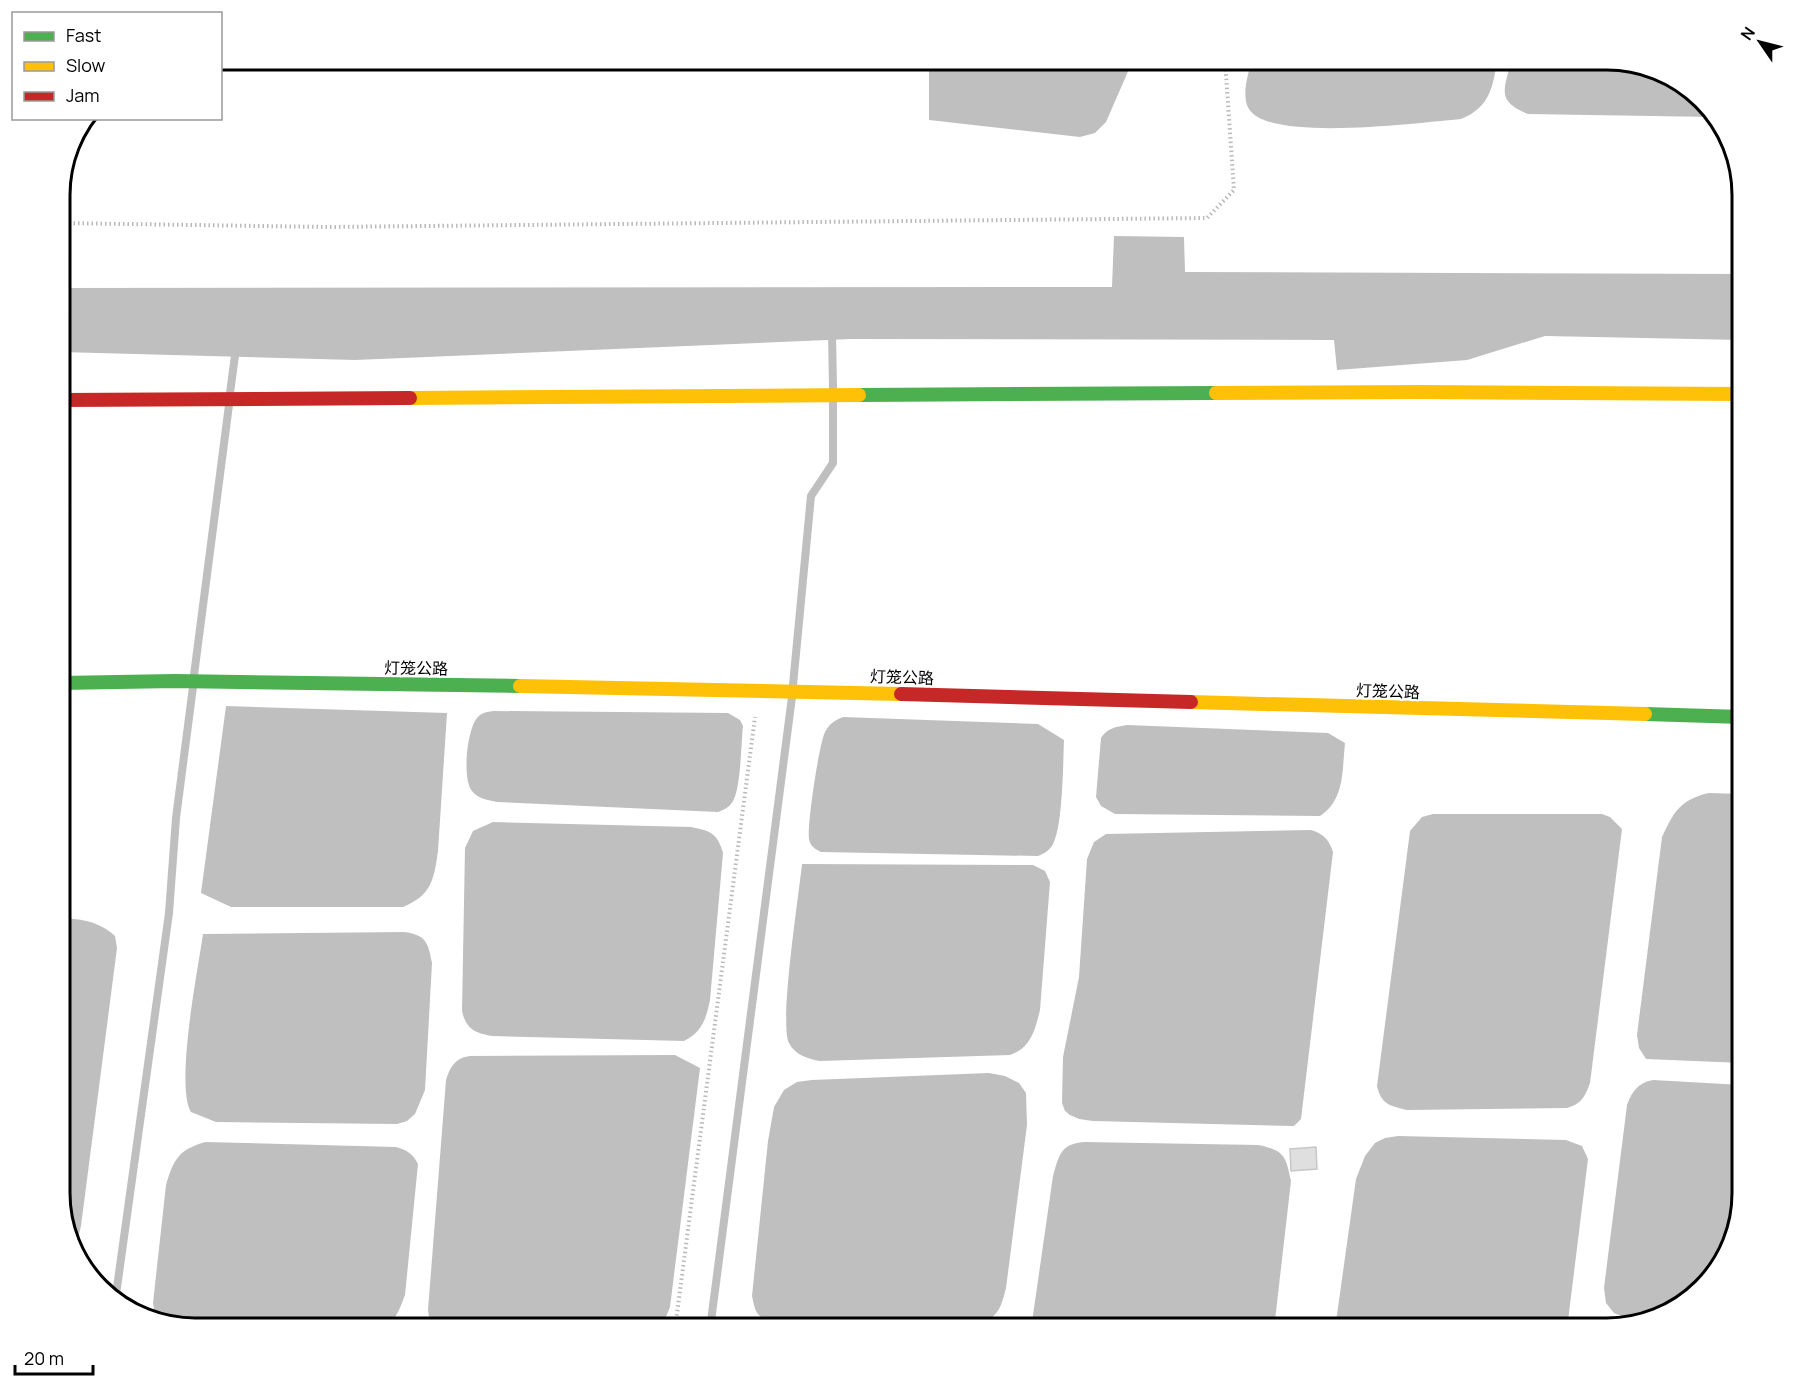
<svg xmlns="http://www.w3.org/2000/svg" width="1802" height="1389" font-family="Manrope,'Noto Sans SC',sans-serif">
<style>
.water{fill:#bfbfbf}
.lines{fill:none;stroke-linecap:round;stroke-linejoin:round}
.stream{stroke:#bfbfbf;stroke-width:8}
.building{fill:#dfdfdf;stroke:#c7c7c7;stroke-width:1.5}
.path{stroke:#b9b9b9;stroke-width:4;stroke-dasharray:1.5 3;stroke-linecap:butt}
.fast{stroke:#4caf50;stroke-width:14}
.slow{stroke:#ffc107;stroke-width:14}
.jam{stroke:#c62828;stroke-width:14}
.labels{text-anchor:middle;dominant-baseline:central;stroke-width:4.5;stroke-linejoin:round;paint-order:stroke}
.street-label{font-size:16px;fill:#000;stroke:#fff}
.rim{fill:none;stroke:#000;stroke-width:3}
</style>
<rect width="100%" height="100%" fill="#fff"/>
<!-- water -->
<g class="water">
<polygon points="929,60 1133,60 1106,122 1095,133 1080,137 929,120"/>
<path d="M1252,60H1497C1493,88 1489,108 1461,119C1423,122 1269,143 1249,109C1241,96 1248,74 1252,60Z"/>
<path d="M1511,60H1607L1689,88L1713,117L1528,114C1495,100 1505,90 1511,60Z"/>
<polygon points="1114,236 1184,237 1185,272 1742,274 1742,340 1545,336 1467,360 1337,370 1334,340 851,339 355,360 60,352 60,288 1112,287"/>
<path d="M226,706L447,713L438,851C434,879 432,895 403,907H231L201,893Z"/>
<path d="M494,711L728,713L740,720L743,726C741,744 741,787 733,801C729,808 725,809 718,812L497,802C488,800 478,799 472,791C462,779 467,730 477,718C482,712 487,712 494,711Z"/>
<path d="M843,717L1038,724L1064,740C1063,764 1063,825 1053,844C1049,851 1045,853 1038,856L821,852C815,849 810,846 809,839C807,825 819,744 825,732C829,724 835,720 843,717Z"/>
<path d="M1127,725L1328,733L1345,743C1342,770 1345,800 1320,816L1115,814L1101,806L1096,797L1101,738C1107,728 1116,727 1127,725Z"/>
<path d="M1709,793L1742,794V1063L1646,1059L1639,1048L1637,1035L1662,837C1674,811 1680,800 1709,793Z"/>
<path d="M1433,814H1602L1610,817L1622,829L1590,1083C1585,1097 1581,1104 1567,1108L1407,1110C1390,1106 1381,1104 1377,1086L1410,831L1422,817Z"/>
<path d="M493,822L691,827C711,831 717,833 723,853L710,1000C706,1019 702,1032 684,1041L492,1036C475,1033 466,1029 462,1011L465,848L473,831Z"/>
<path d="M1311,830C1324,834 1329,840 1333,852L1301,1119L1294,1126L1093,1121L1079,1119L1070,1115L1065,1111L1062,1103L1063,1057L1079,977L1087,859L1094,842L1106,834Z"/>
<path d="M802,864L1033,865L1045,871L1050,882L1040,1010C1035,1030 1031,1048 1010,1055L820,1061C808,1059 795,1055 789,1043C779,1024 799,894 802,864Z"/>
<path d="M60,918C82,919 98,921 115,936L117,948L81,1226L79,1234L72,1245L60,1202Z"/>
<path d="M404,932C426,935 428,942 432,963L425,1090L415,1114L407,1121L397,1124L216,1122L191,1112C175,1085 198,969 203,934Z"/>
<path d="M675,1055L700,1068L670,1307L661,1329H440C430,1325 429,1319 428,1310L446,1080C450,1067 455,1058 470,1056Z"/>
<path d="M989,1073L1005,1076L1019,1083L1026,1093L1027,1125L1006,1288C1000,1312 997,1319 972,1325L804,1328C788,1327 765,1327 756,1311C754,1307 753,1300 752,1296L768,1141L774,1107L784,1090L797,1082L812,1080Z"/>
<path d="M1653,1080L1742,1085V1194L1714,1276L1666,1315L1645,1320L1629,1319L1614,1313L1606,1303L1604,1288L1627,1105C1632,1091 1638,1083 1653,1080Z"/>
<polygon points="1398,1136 1566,1140 1582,1146 1588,1159 1567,1329 1335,1329 1356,1179 1365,1156 1375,1143 1385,1138"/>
<path d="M205,1142L396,1147C407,1150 413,1154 418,1164L405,1295C400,1308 395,1324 381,1329H195L155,1315L153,1303L166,1185C174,1158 179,1150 205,1142Z"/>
<path d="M1084,1142L1258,1145C1284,1150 1286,1156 1291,1181L1274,1329H1031L1053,1176C1059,1156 1060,1144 1084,1142Z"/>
</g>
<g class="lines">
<!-- stream -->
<g class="stream">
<polyline points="832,332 833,389"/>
<polyline points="230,393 236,348"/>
<polyline points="194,675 229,405"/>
<polyline points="793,685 811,496 833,463 833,401"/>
<polyline points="115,1302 169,913 176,818 193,687"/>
<polyline points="710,1329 792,697"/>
</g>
</g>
<!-- building -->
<polygon class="building" points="1316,1147 1317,1169 1291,1171 1290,1149"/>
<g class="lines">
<!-- path -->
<g class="path">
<polyline points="60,223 327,227 1207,218 1234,190 1225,60"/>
<polyline points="675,1329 755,717"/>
</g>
<!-- fast -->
<g class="fast">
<polyline points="859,395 1216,393"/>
<polyline points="60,683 175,681 520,686"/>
<polyline points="1645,714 1742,717"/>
</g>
<!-- slow -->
<g class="slow">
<polyline points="1216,393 1421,392 1742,394"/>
<polyline points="410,398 859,395"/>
<polyline points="520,686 901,694"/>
<polyline points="1191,702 1645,714"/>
</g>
<!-- jam -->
<g class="jam">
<polyline points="60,400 410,398"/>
<polyline points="901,694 1191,702"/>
</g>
</g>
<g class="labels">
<!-- street labels -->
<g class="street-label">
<text transform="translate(416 668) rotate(1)">灯笼公路</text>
<text transform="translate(902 677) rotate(2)">灯笼公路</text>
<text transform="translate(1388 691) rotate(2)">灯笼公路</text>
</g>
</g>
<!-- crop -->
<path d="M0 0H1802V1389H0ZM195 70H1607A125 125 0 0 1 1732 195V1193A125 125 0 0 1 1607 1318H195A125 125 0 0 1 70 1193V195A125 125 0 0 1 195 70Z" fill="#fff" fill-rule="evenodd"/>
<path class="rim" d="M195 70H1607A125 125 0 0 1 1732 195V1193A125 125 0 0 1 1607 1318H195A125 125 0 0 1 70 1193V195A125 125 0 0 1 195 70Z"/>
<!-- legend -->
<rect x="12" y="12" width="210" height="108" fill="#ffffff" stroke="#999999" stroke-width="1.5"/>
<rect x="24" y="32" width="30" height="9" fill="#4caf50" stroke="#999999" stroke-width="1.5"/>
<text x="66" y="42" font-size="18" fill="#000000">Fast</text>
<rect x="24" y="62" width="30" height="9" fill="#ffc107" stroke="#999999" stroke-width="1.5"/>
<text x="66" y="72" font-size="18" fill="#000000">Slow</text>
<rect x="24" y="92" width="30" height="9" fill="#c62828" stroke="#999999" stroke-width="1.5"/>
<text x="66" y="102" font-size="18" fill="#000000">Jam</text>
<!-- north arrow -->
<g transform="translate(1760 42) rotate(305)" stroke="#ffffff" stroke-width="4.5" paint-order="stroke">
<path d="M0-4.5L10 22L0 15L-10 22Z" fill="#000000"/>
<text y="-9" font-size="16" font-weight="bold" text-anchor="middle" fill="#000000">N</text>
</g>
<!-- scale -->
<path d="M15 1365v9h78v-9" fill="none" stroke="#000000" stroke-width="3"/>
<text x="24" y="1365" font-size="18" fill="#000000" stroke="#ffffff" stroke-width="4.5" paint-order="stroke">20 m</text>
</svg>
